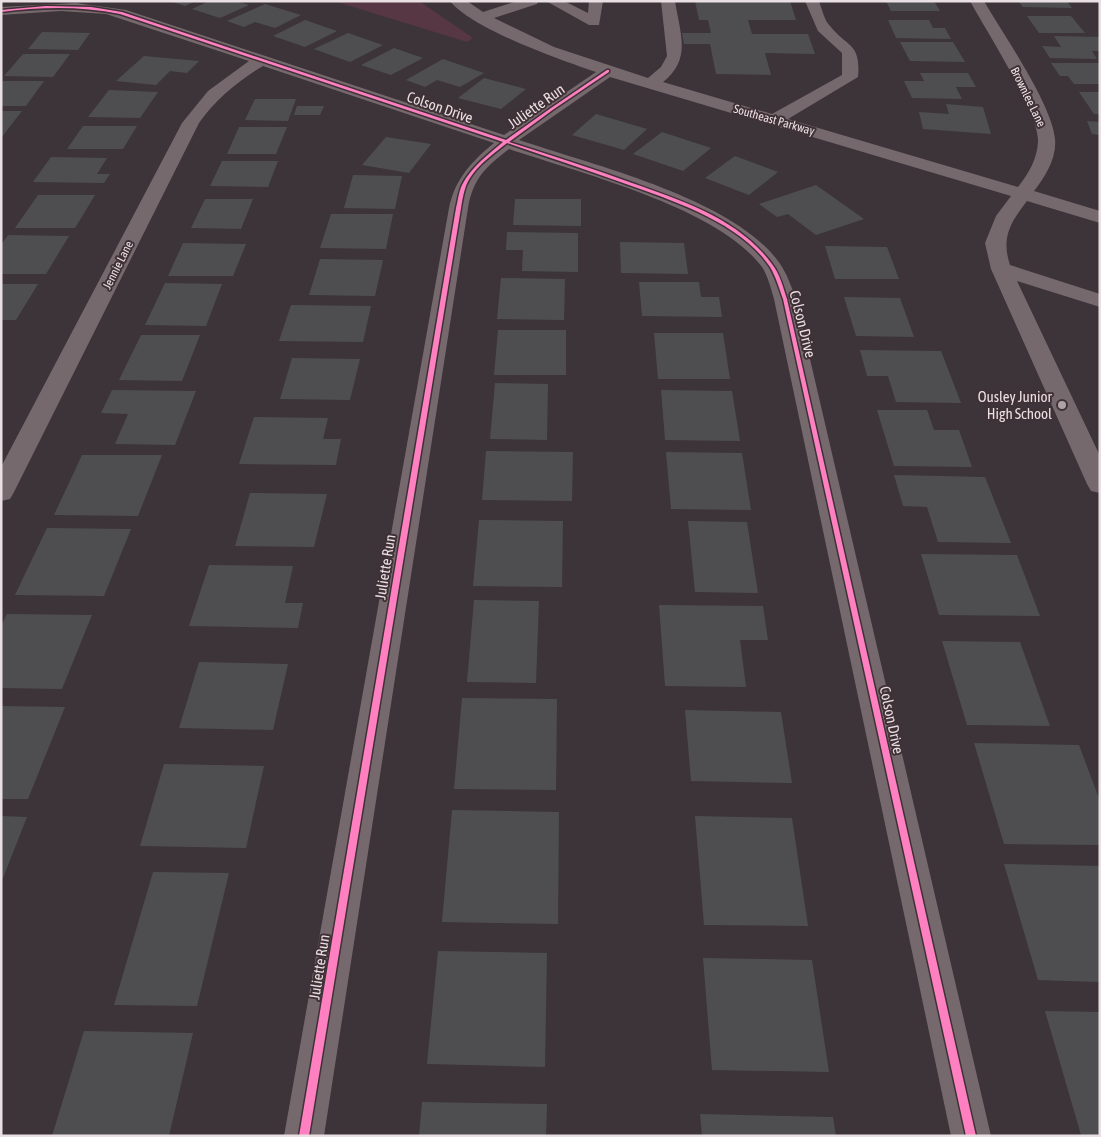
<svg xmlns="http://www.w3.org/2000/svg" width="1101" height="1137" font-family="'Asap Condensed',sans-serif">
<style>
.green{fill:#573743}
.building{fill:#4e4e51}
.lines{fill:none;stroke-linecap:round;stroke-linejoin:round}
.minor{fill:#76696e;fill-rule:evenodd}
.cycleway-casing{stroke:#403137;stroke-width:3}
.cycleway{fill:#ff80c0;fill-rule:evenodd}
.poi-dot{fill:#ada4a7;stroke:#403137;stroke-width:2}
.labels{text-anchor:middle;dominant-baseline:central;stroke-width:4;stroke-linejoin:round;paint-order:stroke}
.far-street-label{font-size:12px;fill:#eae0e3;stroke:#403137}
.street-label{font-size:15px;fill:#eae0e3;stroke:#403137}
.poi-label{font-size:15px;fill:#eae0e3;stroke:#403137;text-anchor:end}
</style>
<rect width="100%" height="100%" fill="#3c3438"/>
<!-- green -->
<polygon class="green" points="334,1 419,1 473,38 467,42"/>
<!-- building -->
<g class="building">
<polygon points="170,1 196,1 185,6"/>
<polygon points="209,1 236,1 249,5 220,18 192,9"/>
<polygon points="695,1 790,1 796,20 748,20 752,34 808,34 815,54 765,53 771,75 716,74 710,44 684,44 682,33 711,33 708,20 699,20"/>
<polygon points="886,1 934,1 940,11 891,11"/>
<polygon points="1018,1 1067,1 1072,8 1023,7"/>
<polygon points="265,4 301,15 275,28 255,22 244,27 227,21"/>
<polygon points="1027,16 1071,16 1085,33 1039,33"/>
<polygon points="305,20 337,31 305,47 273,36"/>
<polygon points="888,20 929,20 933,28 945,28 951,39 896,38"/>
<polygon points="42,32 90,33 78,50 28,49"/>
<polygon points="348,33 383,45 350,62 314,49"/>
<polygon points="1054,36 1099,37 1100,51 1092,51 1097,59 1050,58 1042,46 1061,47"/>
<polygon points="900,42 953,42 965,62 910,61"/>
<polygon points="394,48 423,58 391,75 361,65"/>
<polygon points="23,54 70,54 53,77 4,76"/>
<polygon points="144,56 199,61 187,73 170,71 156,85 116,81"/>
<polygon points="443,59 484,73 460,87 437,80 425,87 406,80"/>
<polygon points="1051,63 1100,63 1100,84 1074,84 1068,76 1060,76"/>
<polygon points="920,73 968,73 976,87 956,87 962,99 912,98 904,81 924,81"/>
<polygon points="484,78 526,89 501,109 458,98"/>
<polygon points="1,81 44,81 26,106 1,106"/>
<polygon points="109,90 158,92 140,118 88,117"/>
<polygon points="1079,92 1100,92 1100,114 1094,114"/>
<polygon points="255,99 296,99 288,121 245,120"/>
<polygon points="946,104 983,107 991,134 923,129 919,112 949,114"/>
<polygon points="297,106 324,106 320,115 294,115"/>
<polygon points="1,111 22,111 1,138"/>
<polygon points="596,114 647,129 624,150 572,135"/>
<polygon points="1087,121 1100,122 1100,135 1092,134"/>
<polygon points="83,126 137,126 123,149 67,149"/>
<polygon points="239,127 287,127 276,154 227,154"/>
<polygon points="662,132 711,148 683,171 633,154"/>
<polygon points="386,137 431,144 409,173 362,165"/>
<polygon points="735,156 778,172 749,195 705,178"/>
<polygon points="51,157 107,158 97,174 110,174 104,183 33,182"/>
<polygon points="222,161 278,161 268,187 210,186"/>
<polygon points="353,175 402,176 395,209 344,208"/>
<polygon points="816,185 864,219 816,235 788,214 777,217 759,204"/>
<polygon points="38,195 95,195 75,228 15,228"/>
<polygon points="205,199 253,199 241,229 191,228"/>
<polygon points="515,199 581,199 581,226 513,225"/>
<polygon points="331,214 393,214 386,249 320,248"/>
<polygon points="507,232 578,233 578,272 522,271 523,250 506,250"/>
<polygon points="8,235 69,236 46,274 1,274 1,245"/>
<polygon points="620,242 684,243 688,274 621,273"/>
<polygon points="183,243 246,244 233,276 168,276"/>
<polygon points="825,246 887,247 899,279 835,279"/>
<polygon points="320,259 383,260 375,296 309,295"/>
<polygon points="501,278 565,279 564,320 497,319"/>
<polygon points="639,282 699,282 701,297 719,297 722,317 642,316"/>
<polygon points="165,283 222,284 206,326 145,325"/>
<polygon points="1,284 38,284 16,320 1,320"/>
<polygon points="844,297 900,298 914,337 856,336"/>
<polygon points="291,305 371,306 363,342 279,341"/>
<polygon points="498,330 566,330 566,375 494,375"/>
<polygon points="654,333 723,333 730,379 658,379"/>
<polygon points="141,335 200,335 182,381 119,380"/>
<polygon points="860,350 941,351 961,403 896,402 888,376 867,376"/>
<polygon points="292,358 360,359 350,400 280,399"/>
<polygon points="495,383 548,384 547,440 490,439"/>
<polygon points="112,390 196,391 175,445 115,444 128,414 101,413"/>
<polygon points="661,390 732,391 740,441 665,440"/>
<polygon points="877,410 927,410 934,430 959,430 972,467 894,466"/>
<polygon points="254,417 328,418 323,439 341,439 336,465 239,464"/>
<polygon points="486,451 573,452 572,501 482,500"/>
<polygon points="666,452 742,453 751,510 671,509"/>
<polygon points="82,455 162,455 138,516 54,515"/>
<polygon points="894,475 985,477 1011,543 938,542 927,507 903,506"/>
<polygon points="250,493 327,494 314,547 235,546"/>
<polygon points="479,520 563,521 562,587 473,586"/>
<polygon points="688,521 747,522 758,593 695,592"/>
<polygon points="47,528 131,529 104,596 15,595"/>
<polygon points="921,554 1017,555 1040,616 939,615"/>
<polygon points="209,565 293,566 285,603 303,603 298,628 189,626"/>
<polygon points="474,600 539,601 536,683 467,682"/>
<polygon points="659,605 763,606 768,640 740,640 746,687 665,686"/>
<polygon points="7,614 92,615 62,689 1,688 1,626"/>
<polygon points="942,641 1020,642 1050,726 967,725"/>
<polygon points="199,662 288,664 273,730 179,728"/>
<polygon points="462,698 557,699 556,790 454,789"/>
<polygon points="1,706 65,707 28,799 1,799"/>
<polygon points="685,710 781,712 792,783 691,781"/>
<polygon points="974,743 1079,745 1100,801 1100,845 1004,844"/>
<polygon points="164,764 264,766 246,848 140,846"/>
<polygon points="452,810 559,812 558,924 442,922"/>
<polygon points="1,816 27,817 1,883"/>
<polygon points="695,816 792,818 808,926 704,925"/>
<polygon points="1004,864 1100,866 1100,982 1038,980"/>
<polygon points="153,872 229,873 197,1006 114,1005"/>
<polygon points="438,951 547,953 545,1067 427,1064"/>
<polygon points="703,958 812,960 829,1072 712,1070"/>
<polygon points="1045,1011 1100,1012 1100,1135 1081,1135"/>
<polygon points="84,1031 193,1033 169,1136 52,1136"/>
<polygon points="422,1102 547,1104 546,1136 419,1136"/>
<polygon points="700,1114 833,1117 836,1136 702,1136"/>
</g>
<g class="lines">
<!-- minor -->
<g class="minor">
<path d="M450,1H467L483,12L517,1H539L537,4L494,18L554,47L648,78L661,67L667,56L661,1H675C680,34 692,59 663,82L772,114L842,75V53L818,31L805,1H819C822,9 824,20 830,26C848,48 861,43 858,77L788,119L1018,187C1029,173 1037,159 1038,142C1040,114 985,29 970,1H984C1003,34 1052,104 1055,139C1057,158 1045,177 1034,191L1100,211V223L1027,201C1010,223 1001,238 1010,265L1100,294V307L1017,281L1100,456V493L1091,491L1087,484L991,269L985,243L996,216L1011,196L610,77L519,140C593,165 731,198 778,261C787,273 791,286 796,299L991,1136H951L774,299C771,289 768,276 762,267C717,207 580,173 509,149C486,167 473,178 468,208L324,1136H284L449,208C455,179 471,162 494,143L263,66C238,81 216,99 199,123L14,492L10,499L1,501V467L182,123L208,91L249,61L106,14L61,11L1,15V7L76,3L126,10L504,135L596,72C561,60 472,29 450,1Z"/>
<polygon points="546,1 564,1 588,13 589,1 603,1 599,25 589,25"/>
</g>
<!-- cycleway casing -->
<g class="cycleway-casing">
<path id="cycleway" d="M46,6L91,7L122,12L506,140L551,108L607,70H609V72L554,109L509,142C550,155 591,168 632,183C683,201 739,219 772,264C780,274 783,287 787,299L976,1136H966L783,299C779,288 776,277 770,267C741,223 674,201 626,184C587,170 547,157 507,143C492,155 473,168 466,186C464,191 463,197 462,202L309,1136H299L456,208C458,200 459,191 462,185C471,167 489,154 503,142L120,14C80,6 41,7 1,12V10Z"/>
</g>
<!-- cycleway -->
<use href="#cycleway" class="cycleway"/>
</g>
<!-- markers -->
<circle class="poi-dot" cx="1062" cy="405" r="5"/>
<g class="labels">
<!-- far-street labels -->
<g class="far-street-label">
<text transform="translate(1028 97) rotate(64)">Brownlee Lane</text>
<text transform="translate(774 120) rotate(16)">Southeast Parkway</text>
<text transform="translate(118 265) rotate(-63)">Jennie Lane</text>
</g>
<!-- street labels -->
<g class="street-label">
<text transform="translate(536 106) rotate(-35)">Juliette Run</text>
<text transform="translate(440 107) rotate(19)">Colson Drive</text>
<text transform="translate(803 324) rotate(76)">Colson Drive</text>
<text transform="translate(385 567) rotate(-81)">Juliette Run</text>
<text transform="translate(892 720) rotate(78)">Colson Drive</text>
<text transform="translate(319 967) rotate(-81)">Juliette Run</text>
</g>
<!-- poi labels -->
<g class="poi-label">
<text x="1052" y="396">Ousley Junior<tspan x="1052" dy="17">High School</tspan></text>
</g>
</g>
<!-- border -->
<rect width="1101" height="1137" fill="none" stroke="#eae0e3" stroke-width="5"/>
</svg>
